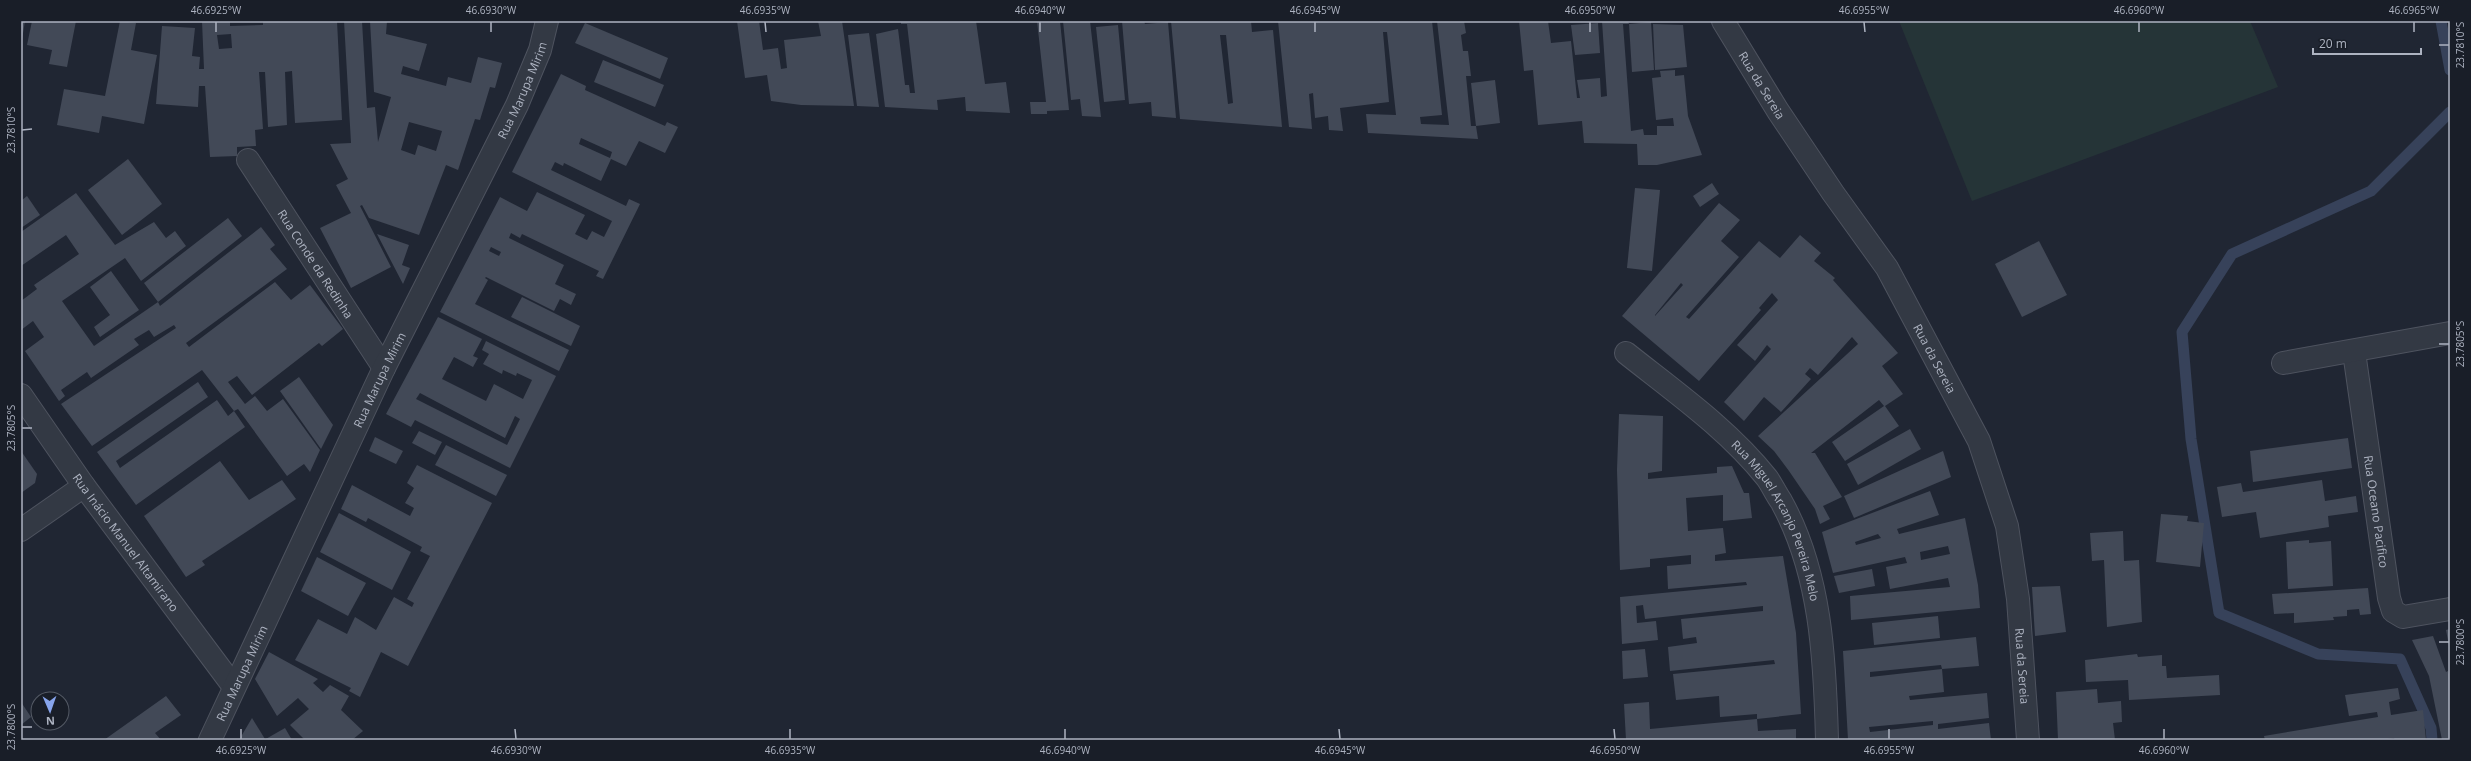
<svg xmlns="http://www.w3.org/2000/svg" width="2471" height="761" font-family="'Open Sans',sans-serif">
<style>
.green{fill:#253437}
.lines{fill:none;stroke-linecap:round;stroke-linejoin:round}
.stream{stroke:#37425a;stroke-width:11}
.building{fill:#424957;fill-rule:evenodd}
.minor-casing{stroke:#4e535f;stroke-width:24}
.minor{stroke:#333944;stroke-width:22}
.ticks{fill:none;stroke:#adb3c1;stroke-width:1.5}
.labels{text-anchor:middle;dominant-baseline:central;stroke-width:4;stroke-linejoin:round;paint-order:stroke}
.street-label{font-size:12px;fill:#adb3c1;stroke:#191e28}
.neatline{fill:none;stroke:#adb3c1;stroke-width:1.5}
.ticks-label{font-size:10px;text-anchor:middle;fill:#adb3c1}
</style>
<rect width="100%" height="100%" fill="#202633"/>
<!-- green -->
<polygon class="green" points="1899,21 2250,21 2278,87 1972,201"/>
<g class="lines">
<!-- stream -->
<g class="stream">
<polyline points="2441,21 2450,70"/>
<polyline points="2432,740 2431,728 2400,659 2318,654 2219,613 2191,439 2182,332 2232,254 2371,191 2450,112"/>
</g>
</g>
<!-- building -->
<g class="building">
<polygon points="21,21 25,21 22,39 21,39"/>
<polygon points="32,21 76,21 67,67 49,64 52,50 27,45"/>
<polygon points="120,21 136,23 131,50 157,55 144,124 102,116 99,133 57,125 64,89 105,96"/>
<path d="M202,21H230V26L263,25V21H337L342,120L295,123L292,71L285,72L287,125L268,127L265,72H259L263,129L255,130L256,146L237,147V156L210,157L205,86H199L198,107L156,104L162,26L195,28L192,56L200,57L199,69H204ZM231,34L232,48L219,49L217,35Z"/>
<path d="M344,21H362L367,108L375,107L378,142L391,97L374,92L370,21H387L386,34L427,44L419,71L403,66L401,74L446,86L448,77L471,83L478,57L502,63L495,88L490,87L480,120L475,119L458,170L446,165L419,235L369,218L362,205L360,206L391,267L351,288L320,228L351,213L336,185L348,179L330,144L351,143ZM409,122L442,131L436,151L418,145L415,155L401,150Z"/>
<polygon points="737,21 759,21 763,50 778,48 781,69 787,68 784,40 821,36 818,21 842,21 854,106 801,105 771,101 767,75 745,78"/>
<polygon points="901,21 976,21 985,84 1006,82 1010,113 966,111 965,97 937,100 938,110 885,107 876,34 898,29 905,85 909,85 910,93 915,93 907,24 901,24"/>
<polygon points="1037,21 1060,21 1069,110 1047,111 1047,114 1031,114 1030,102 1046,102"/>
<polygon points="1063,21 1090,21 1101,117 1082,116 1080,99 1071,100"/>
<polygon points="1122,21 1144,21 1145,24 1168,22 1176,118 1152,116 1151,102 1129,104"/>
<path d="M1171,21H1251L1252,32L1273,30L1282,127L1180,119ZM1220,35H1226L1233,103L1228,104Z"/>
<polygon points="1278,21 1432,21 1442,115 1420,117 1421,124 1449,125 1437,21 1464,21 1466,33 1461,35 1463,51 1468,51 1471,76 1466,76 1471,126 1476,126 1478,139 1368,133 1366,114 1396,115 1387,32 1383,32 1389,102 1340,108 1343,131 1329,130 1328,116 1315,118 1313,93 1309,94 1312,129 1289,127"/>
<polygon points="1519,21 1548,21 1551,43 1571,41 1577,98 1580,98 1577,80 1600,78 1601,97 1607,96 1602,21 1628,21 1629,24 1623,24 1631,131 1643,129 1644,135 1657,135 1657,126 1674,126 1673,118 1656,120 1652,78 1661,77 1660,71 1675,70 1675,76 1684,75 1688,116 1702,155 1657,165 1638,165 1637,144 1584,143 1582,121 1538,125 1533,70 1524,71"/>
<polygon points="1651,22 1654,70 1632,72 1629,24"/>
<polygon points="585,23 668,58 660,79 575,43"/>
<polygon points="1598,23 1600,53 1575,55 1571,25"/>
<polygon points="1653,24 1683,25 1687,67 1655,70"/>
<polygon points="1118,25 1125,100 1104,102 1096,27"/>
<polygon points="869,33 879,107 857,106 848,35"/>
<polygon points="603,60 664,85 655,107 594,82"/>
<path d="M561,74L586,86L585,90L665,126L667,122L678,127L665,153L639,141L626,166L611,159L601,181L564,163L563,166L555,162L551,170L626,206L629,199L640,204L603,279L596,276L599,271L522,234L520,238L511,233L509,238L564,265L555,284L576,294L571,305L560,299L554,311L486,277L485,278L488,280L475,304L569,350L559,371L440,312L500,197L527,211L537,192L585,215L575,234L587,240L592,231L604,237L612,221L512,172ZM581,138L612,152L610,158L579,144ZM491,247L501,252L499,256L489,251Z"/>
<polygon points="1495,80 1500,123 1476,126 1471,83"/>
<polygon points="128,159 162,204 122,235 88,190"/>
<polygon points="1712,183 1719,194 1700,207 1693,196"/>
<polygon points="1635,188 1660,190 1652,271 1627,268"/>
<polygon points="76,193 115,245 154,222 166,238 175,231 186,246 141,281 125,258 62,301 94,346 158,302 144,283 228,218 242,236 158,302 160,306 261,227 275,245 270,249 287,269 186,343 189,347 275,282 291,300 310,285 343,329 322,346 319,343 252,395 237,376 228,382 245,404 255,396 267,411 283,399 320,450 310,472 304,464 287,476 238,409 234,411 202,370 92,446 61,404 176,328 174,325 154,337 149,330 134,339 139,345 91,378 87,372 61,390 65,396 59,401 25,351 44,337 33,321 21,330 21,301 37,289 34,285 79,254 66,235 21,266 21,232"/>
<polygon points="27,196 40,215 21,228 21,201"/>
<path d="M1719,203L1740,220L1721,241L1739,257L1686,317L1689,319L1759,241L1780,258L1800,235L1821,253L1814,261L1835,278L1833,280L1898,353L1882,366L1903,394L1885,406L1899,426L1845,461L1832,442L1884,406L1879,400L1811,453H1815L1842,497L1823,506L1830,519L1820,524L1815,509L1789,471L1774,451L1758,436L1858,344L1852,337L1818,375L1810,368L1805,374L1811,379L1781,412L1764,397L1744,421L1724,402L1771,349L1767,345L1755,361L1737,345L1778,300L1772,293L1759,308L1761,310L1699,381L1622,316ZM1681,283L1683,285L1655,316V315Z"/>
<polygon points="377,234 409,245 402,265 410,268 403,284"/>
<polygon points="2039,241 2067,295 2022,317 1995,264"/>
<polygon points="111,271 139,310 100,337 94,327 110,315 90,287"/>
<polygon points="522,297 580,326 571,346 511,317"/>
<path d="M438,317L482,339L473,356L478,358L473,367L454,357L442,379L486,401L494,384L523,399L532,380L517,373L516,376L503,370L502,374L483,364L489,354L482,350L486,341L556,376L510,468L415,420L411,427L386,414ZM420,393L505,438L515,416L520,419L507,445L416,399Z"/>
<polygon points="299,377 333,425 321,449 280,391"/>
<polygon points="198,382 208,397 116,461 120,468 217,400 228,416 234,411 245,427 136,505 97,452"/>
<polygon points="1619,414 1663,416 1662,471 1648,473 1648,479 1717,473 1717,467 1732,466 1744,493 1749,493 1752,518 1723,521 1723,495 1686,498 1688,531 1723,528 1726,553 1715,555 1715,561 1783,556 1796,633 1801,714 1757,719 1757,714 1720,717 1719,696 1676,700 1673,674 1775,664 1774,660 1670,671 1668,647 1697,643 1696,637 1683,639 1681,619 1763,611 1763,606 1645,619 1643,605 1636,606 1637,623 1656,621 1658,640 1622,644 1620,597 1747,585 1746,582 1668,589 1667,566 1691,564 1691,555 1650,559 1650,567 1620,570 1617,470"/>
<polygon points="1910,429 1921,449 1858,485 1847,464"/>
<polygon points="419,431 442,442 435,455 412,443"/>
<polygon points="375,437 403,451 396,464 369,451"/>
<polygon points="2348,438 2352,468 2253,482 2250,451"/>
<polygon points="446,445 507,475 496,496 435,465"/>
<polygon points="21,451 37,474 35,483 21,493"/>
<polygon points="1943,451 1951,477 1854,518 1844,496"/>
<polygon points="220,461 249,500 282,480 296,499 202,561 205,565 186,577 144,516"/>
<polygon points="417,465 492,503 408,666 381,652 360,697 349,691 351,688 295,660 318,619 347,634 355,617 376,630 394,597 412,607 414,603 407,599 430,556 420,551 422,547 368,518 366,522 341,509 352,485 410,516 414,508 405,503 414,488 407,483"/>
<polygon points="2322,480 2325,501 2356,496 2358,512 2328,516 2329,527 2260,538 2256,512 2222,517 2217,487 2241,483 2243,492"/>
<path d="M1930,491L1939,515L1897,529L1899,534L1965,518L1978,585L1980,608L1851,620L1850,596L1950,587L1948,578L1890,589L1886,567L1907,563L1905,557L1833,573L1822,532ZM1878,534L1881,538L1856,545L1855,542ZM1948,546L1950,554L1921,560L1920,552Z"/>
<polygon points="339,513 411,552 392,590 320,552"/>
<polygon points="2161,514 2188,516 2187,521 2204,523 2200,567 2156,562"/>
<polygon points="2123,531 2124,561 2139,560 2142,622 2107,627 2104,560 2092,561 2090,533"/>
<polygon points="2309,540 2309,543 2331,541 2333,586 2288,589 2286,542"/>
<polygon points="317,557 366,583 348,616 301,591"/>
<polygon points="1872,569 1875,586 1839,593 1834,576"/>
<polygon points="2060,586 2066,632 2035,636 2032,587"/>
<polygon points="2368,588 2371,614 2360,615 2359,609 2347,610 2347,616 2333,617 2334,620 2294,623 2294,613 2274,614 2272,594"/>
<polygon points="1938,616 1940,638 1874,645 1872,623"/>
<polygon points="2450,629 2450,646 2449,646 2446,630"/>
<polygon points="2433,636 2446,672 2448,671 2450,678 2450,740 2442,740 2429,676 2412,640"/>
<path d="M1976,637L1979,666L1942,669L1941,665L1870,672V677L1942,669L1944,692L1909,696L1910,700L1987,693L1989,718L1938,724V729L1989,723L1991,740H1848L1843,651ZM1933,721V725L1870,732L1869,727Z"/>
<polygon points="1645,649 1648,677 1623,679 1622,651"/>
<polygon points="269,652 318,679 313,683 323,692 330,685 349,696 341,710 363,731 352,740 305,740 290,725 309,709 298,698 277,716 255,679"/>
<polygon points="2137,654 2138,657 2162,655 2162,666 2166,666 2167,678 2219,675 2220,695 2129,700 2128,680 2086,682 2085,660"/>
<polygon points="2398,688 2400,699 2389,702 2391,715 2423,710 2426,740 2395,740 2394,738 2381,740 2265,740 2264,736 2378,717 2377,712 2349,716 2345,695"/>
<polygon points="2097,689 2098,703 2121,701 2122,722 2113,723 2115,740 2058,740 2056,692"/>
<polygon points="166,696 181,715 155,733 161,740 104,740"/>
<polygon points="21,702 31,717 21,725"/>
<polygon points="1649,702 1650,729 1757,719 1758,731 1796,729 1796,740 1626,740 1624,704"/>
<polygon points="252,718 265,739 239,740"/>
<polygon points="285,728 292,740 264,740"/>
</g>
<g class="lines">
<!-- minor casing -->
<g class="minor-casing">
<g id="minor">
<path id="s1" d="M1723,21L1778,111L1833,193L1887,268L1979,441L2007,526L2018,599L2028,740"/>
<path id="s2" d="M248,160L384,368"/>
<path id="s3" d="M2354,352L2389,598L2393,611L2403,617L2450,609"/>
<path id="s4" d="M1626,353C1675,392 1728,429 1767,478C1772,485 1776,494 1781,501C1821,573 1825,659 1827,740"/>
<polyline points="2283,363 2450,333"/>
<path id="s5" d="M21,395L84,486L234,687"/>
<polyline points="21,530 84,486"/>
<path id="s6" d="M210,740L384,368L517,105L540,50L547,21"/>
</g>
</g>
<!-- minor -->
<use href="#minor" class="minor"/>
</g>
<!-- ticks -->
<path class="ticks" d="M216,22V32M491,22V32M765,22L766,32M1040,22V32M1315,22V32M1590,22V32M1864,22L1865,32M2139,22V32M2414,22V32M2439,45H2449M22,130L32,129M2439,344H2449M22,428H32M2439,642H2449M22,727H32M241,729V739M515,729L516,739M790,729V739M1065,729V739M1339,729L1340,739M1614,729L1615,739M1889,729V739M2164,729V739"/>
<g class="labels">
<!-- street labels -->
<g class="street-label">
<text stroke="none"><textPath href="#s1" startOffset="75">Rua da Sereia</textPath></text>
<text stroke="none"><textPath href="#s6" startOffset="721">Rua Marupa Mirim</textPath></text>
<text stroke="none"><textPath href="#s2" startOffset="124">Rua Conde da Redinha</textPath></text>
<text stroke="none"><textPath href="#s1" startOffset="399">Rua da Sereia</textPath></text>
<text stroke="none"><textPath href="#s6" startOffset="398">Rua Marupa Mirim</textPath></text>
<text stroke="none"><textPath href="#s3" startOffset="161">Rua Oceano Pacifico</textPath></text>
<text stroke="none"><textPath href="#s4" startOffset="231">Rua Miguel Arcanjo Pereira Melo</textPath></text>
<text stroke="none"><textPath href="#s5" startOffset="181">Rua Inácio Manuel Altamirano</textPath></text>
<text stroke="none"><textPath href="#s1" startOffset="723">Rua da Sereia</textPath></text>
<text stroke="none"><textPath href="#s6" startOffset="74">Rua Marupa Mirim</textPath></text>
</g>
</g>
<!-- border -->
<rect width="2471" height="761" fill="none" stroke="#191e28" stroke-width="44"/>
<!-- north arrow -->
<g transform="translate(50 711) rotate(178)"><circle r="19" fill="#191e28" stroke="#545a65"/>
<path d="M0-3L7 15L0 10L-7 15Z" fill="#87a4ec"/>
<text y="-6" font-size="11" font-weight="bold" text-anchor="middle" fill="#adb3c1">N</text>
</g>
<!-- scale -->
<path d="M2313 48v6h108v-6" fill="none" stroke="#adb3c1" stroke-width="2"/>
<text x="2319" y="48" font-size="12" fill="#adb3c1" stroke="#191e28" stroke-width="3" paint-order="stroke">20 m</text>
<rect x="22" y="22" width="2427" height="717" class="neatline"/>
<g class="ticks-label">
<text x="216" y="14">46.6925°W</text>
<text x="491" y="14">46.6930°W</text>
<text x="765" y="14">46.6935°W</text>
<text x="1040" y="14">46.6940°W</text>
<text x="1315" y="14">46.6945°W</text>
<text x="1590" y="14">46.6950°W</text>
<text x="1864" y="14">46.6955°W</text>
<text x="2139" y="14">46.6960°W</text>
<text x="2414" y="14">46.6965°W</text>
<text transform="translate(2460 45) rotate(-90)" y="4">23.7810°S</text>
<text transform="translate(11 130) rotate(-90)" y="4">23.7810°S</text>
<text transform="translate(2460 344) rotate(-90)" y="4">23.7805°S</text>
<text transform="translate(11 428) rotate(-90)" y="4">23.7805°S</text>
<text transform="translate(2460 642) rotate(-90)" y="4">23.7800°S</text>
<text transform="translate(11 727) rotate(-90)" y="4">23.7800°S</text>
<text x="241" y="754">46.6925°W</text>
<text x="516" y="754">46.6930°W</text>
<text x="790" y="754">46.6935°W</text>
<text x="1065" y="754">46.6940°W</text>
<text x="1340" y="754">46.6945°W</text>
<text x="1615" y="754">46.6950°W</text>
<text x="1889" y="754">46.6955°W</text>
<text x="2164" y="754">46.6960°W</text>
</g>
</svg>
